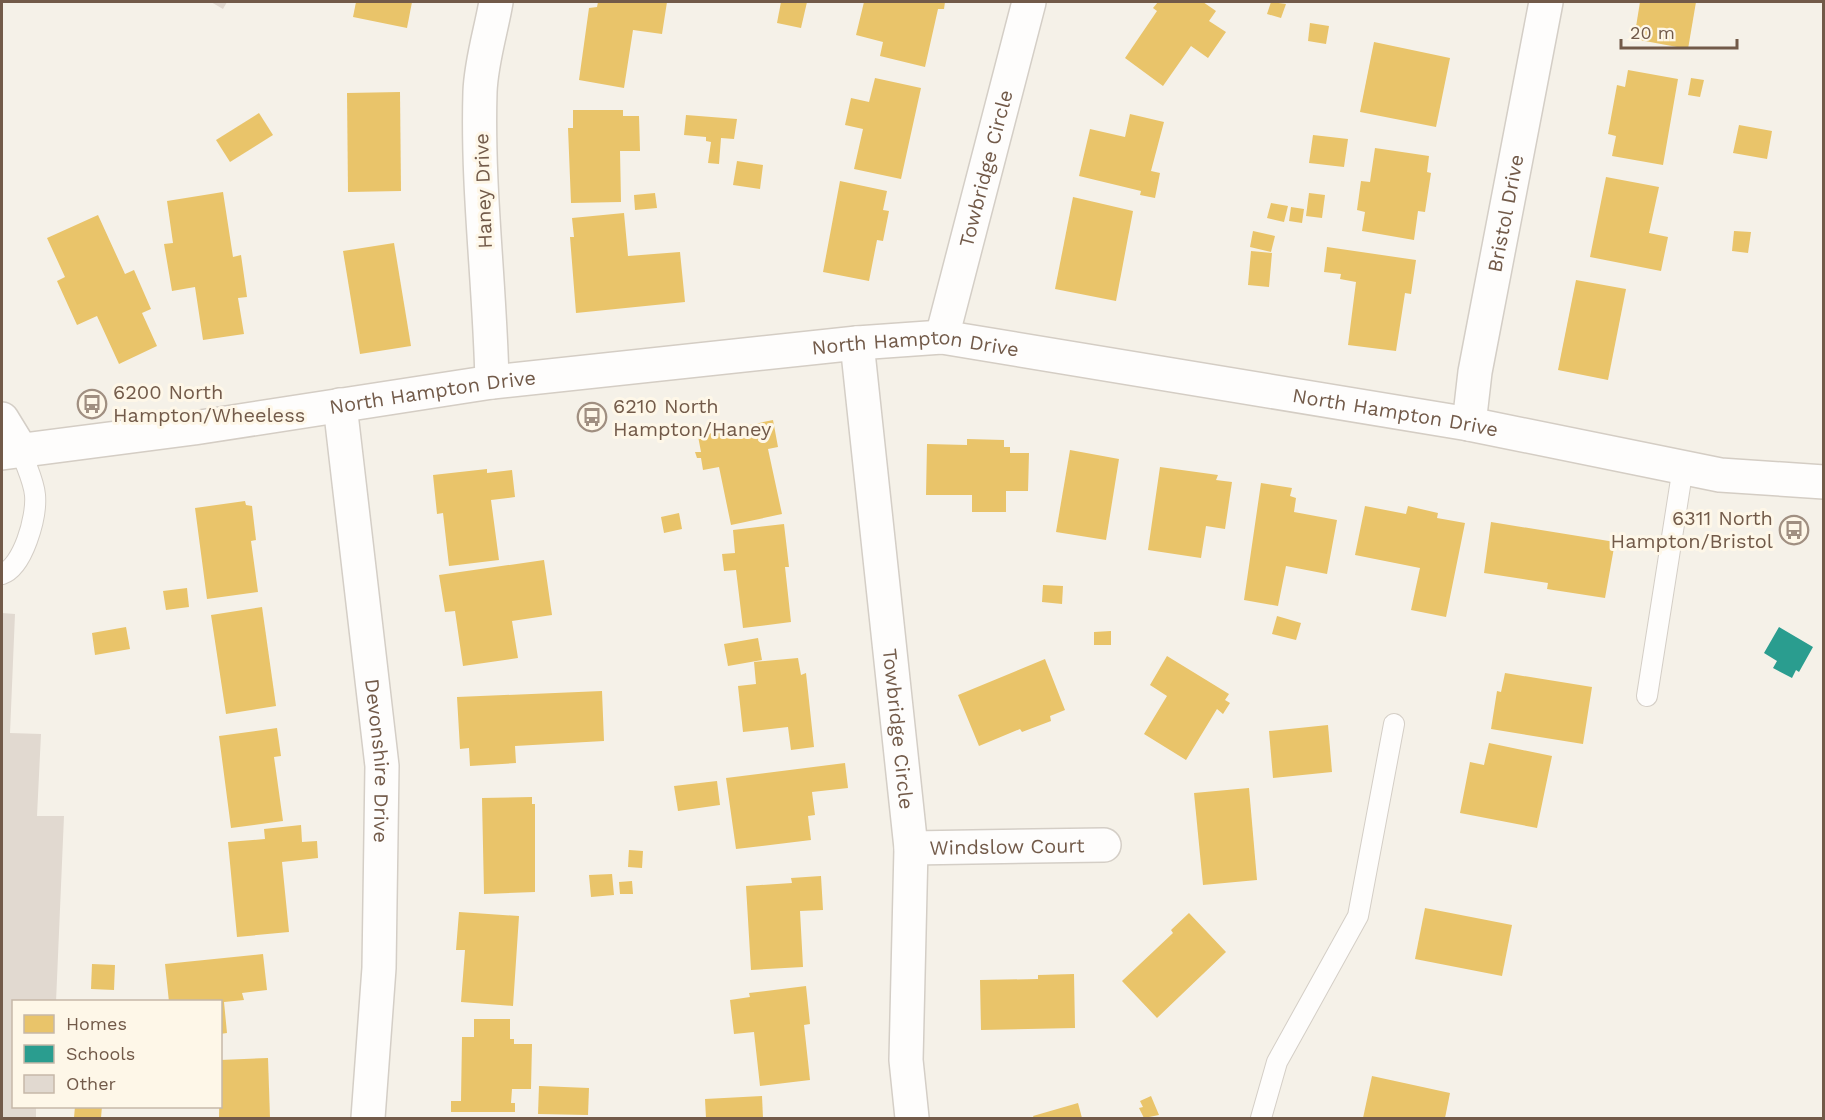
<svg xmlns="http://www.w3.org/2000/svg" width="1825" height="1120" font-family="'Work Sans',sans-serif">
<style>
.homes{fill:#e9c46a}
.schools{fill:#2a9d8f}
.building{fill:#e1d9d0}
.lines{fill:none;stroke-linecap:round;stroke-linejoin:round}
.lane-casing{stroke:#d4cec6;stroke-width:22}
.street-casing{stroke:#d4cec6;stroke-width:36}
.secondary-casing{stroke:#d4cdc4;stroke-width:36}
.lane{stroke:#fefdfc;stroke-width:20}
.street{stroke:#fefdfc;stroke-width:33}
.secondary{stroke:#fefdfc;stroke-width:33}
.labels{text-anchor:middle;dominant-baseline:central;stroke-width:6;stroke-linejoin:round;paint-order:stroke}
.street-label{font-size:20px;fill:#725a49;stroke:#fef7e8}
.poi-label{font-size:20px;fill:#725a49;stroke:#fef7e8;text-anchor:start}
</style>
<rect width="100%" height="100%" fill="#f5f1e8"/>
<!-- homes -->
<g class="homes">
<polygon points="356,2 412,2 407,28 353,17"/>
<polygon points="598,2 667,2 662,34 633,30 624,88 579,80 589,8 597,7"/>
<polygon points="781,2 807,2 801,28 777,23"/>
<polygon points="864,2 945,2 944,9 938,9 925,67 880,56 883,42 856,35"/>
<polygon points="1158,2 1203,2 1216,11 1209,21 1226,32 1208,58 1191,46 1163,86 1125,58 1157,11 1153,8"/>
<polygon points="1271,2 1286,4 1281,18 1267,14"/>
<polygon points="1640,2 1696,2 1688,49 1634,39"/>
<polygon points="1310,23 1329,26 1326,44 1308,41"/>
<polygon points="1374,42 1450,58 1436,127 1360,112"/>
<polygon points="1628,70 1678,79 1663,165 1612,156 1616,136 1608,134 1617,85 1625,87"/>
<polygon points="875,78 921,88 901,179 854,169 863,129 845,125 851,98 869,102"/>
<polygon points="1691,78 1704,80 1700,97 1688,95"/>
<polygon points="400,92 401,191 348,192 347,93"/>
<polygon points="573,110 623,110 623,116 639,116 640,151 620,151 621,202 571,203 568,128 573,128"/>
<polygon points="259,113 273,135 230,162 216,140"/>
<polygon points="1130,114 1164,122 1151,171 1160,173 1155,198 1140,195 1141,191 1079,176 1090,129 1125,137"/>
<polygon points="686,115 737,119 734,139 721,138 719,164 708,163 711,142 706,141 706,137 684,135"/>
<polygon points="1739,125 1772,131 1767,159 1733,153"/>
<polygon points="1313,135 1348,139 1344,167 1309,163"/>
<polygon points="1375,148 1429,156 1427,172 1431,173 1425,212 1418,211 1414,240 1362,231 1365,212 1357,210 1361,181 1370,182"/>
<polygon points="737,161 763,165 760,189 733,185"/>
<polygon points="1606,177 1659,187 1649,233 1668,237 1661,271 1590,257"/>
<polygon points="840,181 887,191 883,210 889,211 883,241 877,240 869,281 823,272"/>
<polygon points="223,192 233,257 241,255 247,297 238,298 244,334 203,340 195,287 172,291 164,244 173,243 167,201"/>
<polygon points="655,193 657,208 635,210 634,195"/>
<polygon points="1309,193 1325,195 1322,218 1306,216"/>
<polygon points="1073,197 1133,211 1116,301 1055,289"/>
<polygon points="1271,203 1288,206 1284,222 1267,218"/>
<polygon points="1291,207 1304,209 1302,223 1289,221"/>
<polygon points="624,213 628,256 680,252 685,302 576,313 570,237 574,237 572,218"/>
<polygon points="98,215 125,274 134,270 151,309 142,313 157,346 119,364 97,316 77,325 57,281 65,277 47,238"/>
<polygon points="1253,231 1275,236 1271,252 1250,247"/>
<polygon points="1734,231 1751,232 1748,253 1732,251"/>
<polygon points="394,243 411,346 360,354 343,251"/>
<polygon points="1327,247 1416,260 1411,294 1405,293 1396,351 1348,345 1356,282 1340,279 1341,274 1324,272"/>
<polygon points="1251,251 1272,253 1269,287 1248,285"/>
<polygon points="1576,280 1626,289 1608,380 1558,370"/>
<polygon points="773,420 778,447 768,449 782,514 731,525 719,467 703,470 701,458 697,458 695,452 701,452 698,436"/>
<polygon points="967,439 1004,440 1004,447 1010,447 1010,453 1029,453 1028,491 1006,491 1006,512 972,512 972,495 926,495 927,444 967,445"/>
<polygon points="1070,450 1119,459 1106,540 1056,532"/>
<polygon points="1160,467 1218,475 1216,480 1232,482 1225,529 1206,526 1201,558 1148,550"/>
<polygon points="487,469 487,473 512,470 515,497 491,500 499,560 449,566 443,513 437,514 433,475"/>
<polygon points="1261,483 1292,488 1290,496 1296,498 1294,512 1337,520 1327,574 1286,566 1278,606 1244,600"/>
<polygon points="245,501 246,505 252,506 256,540 251,541 258,592 207,599 195,508"/>
<polygon points="1365,506 1406,514 1408,506 1438,513 1437,518 1465,523 1446,617 1411,610 1420,568 1355,555"/>
<polygon points="679,513 682,529 664,533 661,517"/>
<polygon points="1491,522 1615,542 1605,598 1547,589 1548,583 1484,573"/>
<polygon points="784,524 789,567 785,567 791,622 743,628 736,570 724,571 722,554 735,553 733,530"/>
<polygon points="544,560 552,615 512,621 518,658 463,666 455,611 445,612 439,575"/>
<polygon points="1043,585 1063,586 1062,604 1042,602"/>
<polygon points="187,588 189,607 166,610 163,591"/>
<polygon points="262,607 276,706 226,714 211,615"/>
<polygon points="1277,616 1301,623 1296,640 1272,634"/>
<polygon points="126,627 130,649 95,655 92,633"/>
<polygon points="1111,631 1111,645 1094,645 1094,632"/>
<polygon points="758,638 762,660 728,666 724,644"/>
<polygon points="1167,656 1229,694 1225,700 1230,703 1223,714 1217,709 1186,760 1144,734 1167,696 1150,685"/>
<polygon points="798,658 801,675 806,673 814,747 791,750 788,727 743,732 738,686 756,684 754,662"/>
<polygon points="1045,659 1065,710 1050,716 1051,721 1022,732 1020,729 979,746 958,695"/>
<polygon points="1505,673 1592,687 1583,744 1491,729 1497,691 1501,692"/>
<polygon points="602,691 604,741 515,746 516,763 470,766 469,748 460,749 457,697"/>
<polygon points="1328,725 1332,772 1273,778 1269,731"/>
<polygon points="277,728 281,756 274,757 283,821 231,828 219,736"/>
<polygon points="1489,743 1552,756 1537,828 1460,813 1470,762 1484,765"/>
<polygon points="845,763 848,788 812,792 815,815 808,816 811,840 736,849 726,778"/>
<polygon points="717,781 720,805 678,811 674,786"/>
<polygon points="1249,788 1257,880 1203,885 1194,793"/>
<polygon points="532,797 532,804 535,804 535,892 484,894 482,798"/>
<polygon points="301,825 302,842 317,841 318,858 282,862 289,932 237,937 228,842 265,839 264,829"/>
<polygon points="629,850 643,851 642,868 628,867"/>
<polygon points="612,874 614,895 591,897 589,875"/>
<polygon points="821,876 823,910 800,911 803,967 751,970 746,886 792,883 791,878"/>
<polygon points="632,881 633,894 620,894 619,882"/>
<polygon points="1425,908 1512,925 1502,976 1415,959"/>
<polygon points="459,912 519,916 513,1006 461,1002 465,950 456,950"/>
<polygon points="1189,913 1226,952 1157,1018 1122,981 1173,933 1171,930"/>
<polygon points="263,954 267,990 242,993 244,1000 224,1002 227,1033 220,1034 220,1002 169,1002 165,964"/>
<polygon points="92,964 115,965 114,990 91,989"/>
<polygon points="1074,974 1075,1028 981,1030 980,980 1038,979 1038,975"/>
<polygon points="806,986 810,1024 804,1025 810,1080 760,1086 754,1032 734,1034 730,1000 750,997 749,993"/>
<polygon points="474,1019 510,1019 510,1039 514,1039 514,1044 532,1044 531,1089 512,1089 511,1103 515,1103 515,1112 451,1112 451,1101 461,1101 462,1037 474,1037"/>
<polygon points="268,1058 270,1118 219,1118 220,1060"/>
<polygon points="1372,1076 1450,1093 1445,1118 1363,1118"/>
<polygon points="539,1086 589,1088 588,1115 538,1114"/>
<polygon points="762,1096 763,1118 706,1118 705,1099"/>
<polygon points="1151,1096 1159,1115 1144,1118 1139,1108 1143,1107 1140,1101"/>
<polygon points="1078,1103 1082,1118 1034,1118 1033,1116"/>
<polygon points="75,1106 102,1106 101,1118 74,1118"/>
</g>
<!-- schools -->
<polygon class="schools" points="1779,627 1813,647 1799,672 1796,670 1792,678 1773,668 1777,661 1764,653"/>
<!-- building -->
<g class="building">
<polygon points="211,2 227,2 223,9"/>
<polygon points="2,613 15,614 10,733 41,734 37,816 64,816 56,1002 14,1002 14,1106 36,1106 36,1118 2,1118"/>
</g>
<g class="lines">
<!-- lane casing -->
<g class="lane-casing">
<g id="lane">
<path d="M2,574C23,567 37,517 35,495C34,481 25,464 21,450"/>
<polyline points="1647,696 1683,467"/>
<polyline points="1261,1118 1277,1062 1358,916 1394,724"/>
</g>
</g>
<!-- street casing -->
<g class="street-casing">
<g id="street">
<path id="s1" d="M942,337L1029,2"/>
<path id="s2" d="M857,343L911,848L906,1060L912,1118"/>
<path d="M492,382C490,285 477,189 480,92C481,62 491,31 496,2"/>
<path id="s3" d="M340,405L382,766L379,968L368,1118"/>
<polyline points="2,419 21,450"/>
<path id="s4" d="M1469,424L1475,372L1546,2"/>
<path id="s5" d="M911,848L1104,845"/>
</g>
</g>
<!-- secondary casing -->
<g class="secondary-casing">
<g id="secondary">
<path id="s6" d="M2,453L194,428L492,382L857,343L942,337L1469,424L1720,475L1824,482"/>
</g>
</g>
<!-- lane -->
<use href="#lane" class="lane"/>
<!-- street -->
<use href="#street" class="street"/>
<!-- secondary -->
<use href="#secondary" class="secondary"/>
</g>
<!-- icons -->
<defs>
<g id="bus-ring" transform="scale(1.5)"><circle r="9.5" fill="#fef7e8" stroke="#a08f81" stroke-width="1.5"/><path d="M-5-6H5V4H4V6H2V4H-2V6H-4V4H-5ZM-3.5-4V0h7V-4ZM-3.5 1.2v1.5H-2V1.2ZM2 1.2v1.5H3.5V1.2Z" fill="#a08f81"/></g>
</defs>
<g fill-rule="evenodd">
<use href="#bus-ring" x="92" y="404"/>
<use href="#bus-ring" x="592" y="417"/>
<use href="#bus-ring" x="1794" y="530"/>
</g>
<g class="labels">
<!-- street labels -->
<g class="street-label">
<text stroke="none"><textPath href="#s1" startOffset="174">Towbridge Circle</textPath></text>
<text transform="translate(483 191) rotate(-92)">Haney Drive</text>
<text stroke="none"><textPath href="#s4" startOffset="214">Bristol Drive</textPath></text>
<text stroke="none"><textPath href="#s6" startOffset="921">North Hampton Drive</textPath></text>
<text stroke="none"><textPath href="#s6" startOffset="435">North Hampton Drive</textPath></text>
<text stroke="none"><textPath href="#s6" startOffset="1407">North Hampton Drive</textPath></text>
<text stroke="none"><textPath href="#s2" startOffset="388">Towbridge Circle</textPath></text>
<text stroke="none"><textPath href="#s3" startOffset="358">Devonshire Drive</textPath></text>
<text stroke="none"><textPath href="#s5" startOffset="96">Windslow Court</textPath></text>
</g>
<!-- poi labels -->
<g class="poi-label">
<text x="113" y="392">6200 North<tspan x="113" dy="23">Hampton/Wheeless</tspan></text>
<text x="613" y="406">6210 North<tspan x="613" dy="23">Hampton/Haney</tspan></text>
<text x="1773" y="518" text-anchor="end">6311 North<tspan x="1773" dy="23">Hampton/Bristol</tspan></text>
</g>
</g>
<!-- border -->
<rect width="1825" height="1120" fill="none" stroke="#725a49" stroke-width="6"/>
<!-- legend -->
<rect x="12" y="1000" width="210" height="108" fill="#fef7e8" stroke="#c6b8a8" stroke-width="1.5"/>
<rect x="24" y="1015" width="30" height="18" fill="#e9c46a" stroke="#c6b8a8" stroke-width="1.5"/>
<text x="66" y="1030" font-size="18" fill="#725a49">Homes</text>
<rect x="24" y="1045" width="30" height="18" fill="#2a9d8f" stroke="#c6b8a8" stroke-width="1.5"/>
<text x="66" y="1060" font-size="18" fill="#725a49">Schools</text>
<rect x="24" y="1075" width="30" height="18" fill="#e1d9d0" stroke="#c6b8a8" stroke-width="1.5"/>
<text x="66" y="1090" font-size="18" fill="#725a49">Other</text>
<!-- scale -->
<path d="M1621 39v9h116v-9" fill="none" stroke="#725a49" stroke-width="3"/>
<text x="1630" y="39" font-size="18" fill="#725a49" stroke="#fef7e8" stroke-width="4.5" paint-order="stroke">20 m</text>
</svg>
